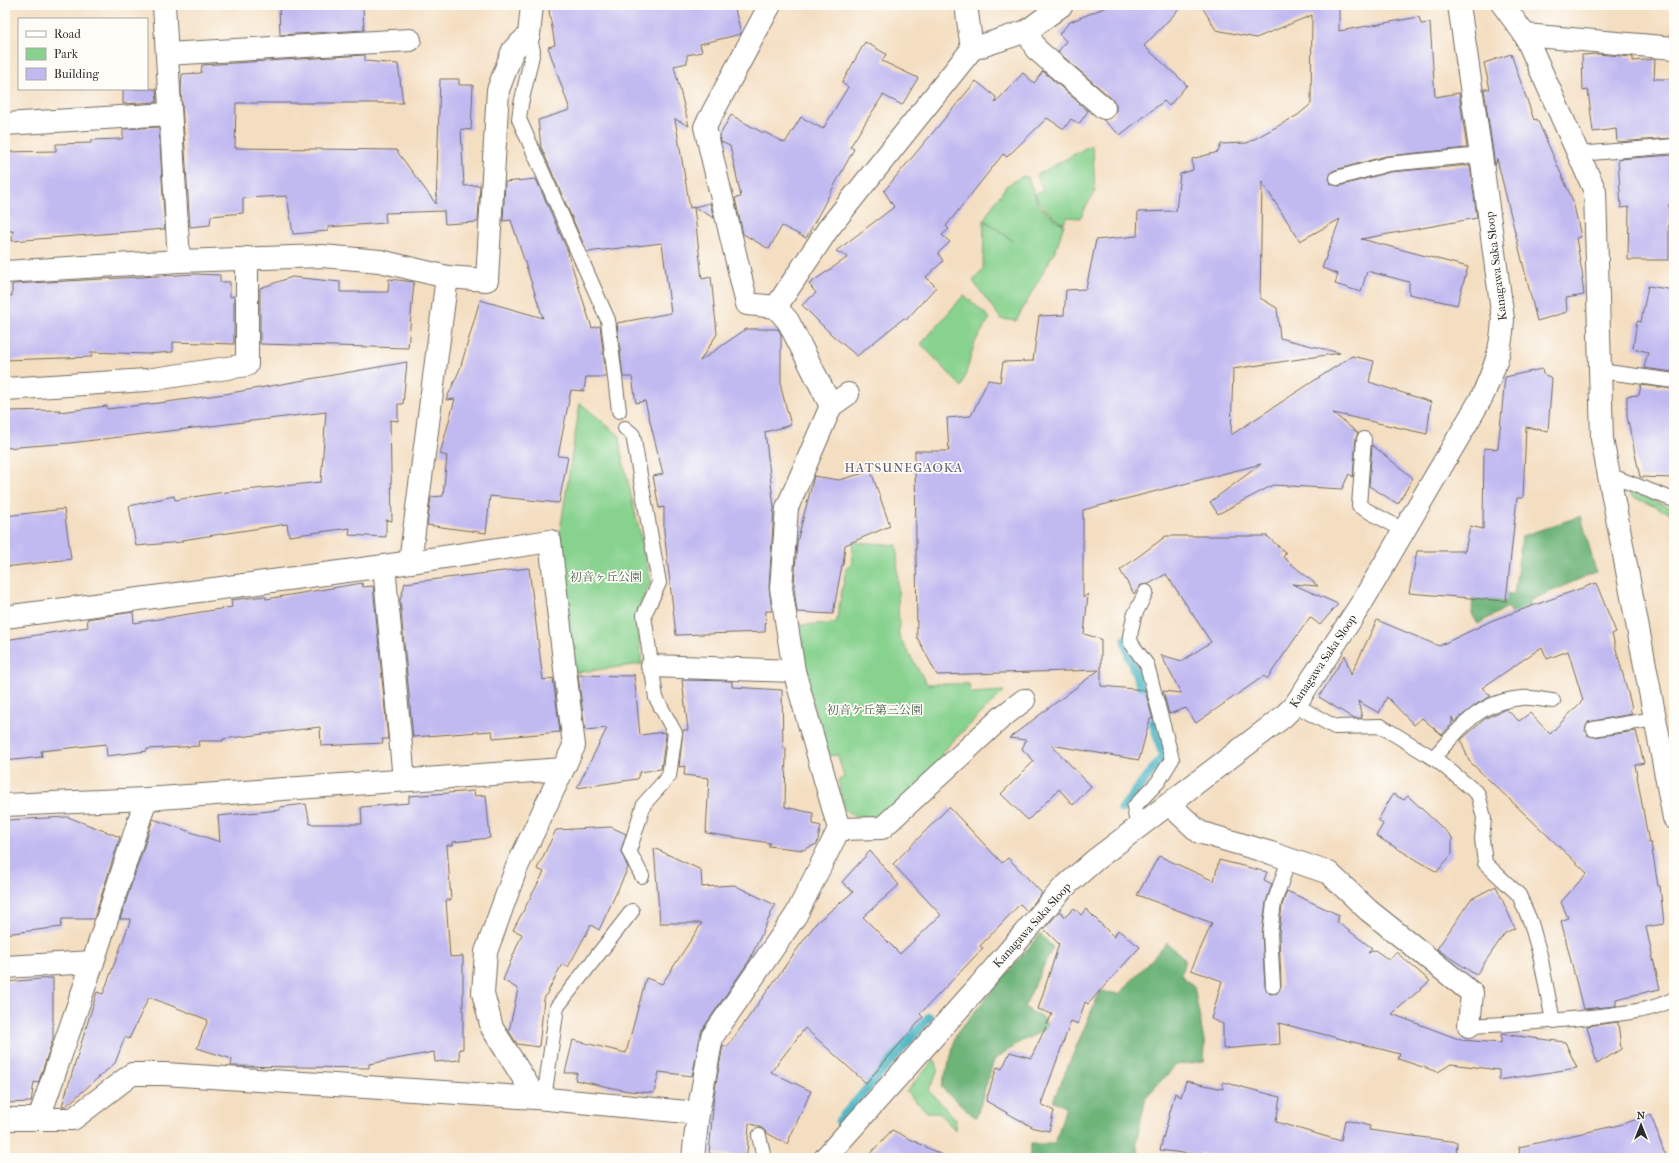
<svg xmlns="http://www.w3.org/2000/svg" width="1679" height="1163" font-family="'IM FELL French Canon','Noto Serif JP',serif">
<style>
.green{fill:#87d28e;stroke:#597e5c}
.forest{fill:#6db479;stroke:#4c7052}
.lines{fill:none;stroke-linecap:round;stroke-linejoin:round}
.stream{stroke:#45b2c2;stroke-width:9}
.building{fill:#c1baf1}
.lane-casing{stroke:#716a60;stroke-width:16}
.street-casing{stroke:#716a60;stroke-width:24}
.lane{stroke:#fff;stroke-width:14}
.street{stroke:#fff;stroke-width:22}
.labels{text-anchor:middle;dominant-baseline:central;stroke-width:3.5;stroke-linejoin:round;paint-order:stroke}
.street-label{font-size:12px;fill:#2b2b2b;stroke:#fdfcf7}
.park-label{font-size:12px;fill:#475d49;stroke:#fdfcf7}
.neighbourhood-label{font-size:13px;letter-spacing:1px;fill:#605d70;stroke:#fdfcf7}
</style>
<rect width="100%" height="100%" fill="#fdfcf7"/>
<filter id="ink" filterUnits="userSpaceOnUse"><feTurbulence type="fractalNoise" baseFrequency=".025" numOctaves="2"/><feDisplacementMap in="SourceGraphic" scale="8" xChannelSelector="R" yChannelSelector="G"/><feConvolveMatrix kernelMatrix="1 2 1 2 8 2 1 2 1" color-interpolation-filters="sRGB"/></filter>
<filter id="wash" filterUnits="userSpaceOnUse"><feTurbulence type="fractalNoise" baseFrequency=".012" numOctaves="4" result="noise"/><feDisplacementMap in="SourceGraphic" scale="16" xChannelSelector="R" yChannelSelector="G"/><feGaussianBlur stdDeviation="0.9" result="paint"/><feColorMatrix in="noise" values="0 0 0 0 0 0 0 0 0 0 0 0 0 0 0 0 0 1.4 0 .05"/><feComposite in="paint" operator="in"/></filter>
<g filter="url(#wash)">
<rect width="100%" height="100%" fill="#f4dec1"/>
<!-- green -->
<g class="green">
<polygon points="1091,145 1093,151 1095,191 1080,218 1067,217 1064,223 1060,222 1039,203 1035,194 1043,191 1037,175"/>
<polygon points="1023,176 1028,177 1038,205 1060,223 1064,224 1057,247 1016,321 1001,319 973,281 983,270 984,220 1013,241 984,219 1006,186"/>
<polygon points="964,295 990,318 975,342 962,387 921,344"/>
<polygon points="580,403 620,436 621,452 651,581 636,614 642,664 573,673 560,531"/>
<polygon points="1630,491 1674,509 1674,515 1631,496"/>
<polygon points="853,542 897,545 899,637 927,684 969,684 971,693 1004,691 941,753 946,759 886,816 855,817 845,810 838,780 844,778 838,755 828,756 804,674 801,625 836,623 846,569 852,563"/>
<path d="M934,1060C943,1071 931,1081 929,1091L956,1119L955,1130L938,1112H927L906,1092Z"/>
</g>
<!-- forest -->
<g class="forest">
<polygon points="1581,516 1596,572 1529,601 1538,624 1525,632 1508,607 1478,624 1472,614 1473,592 1514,594 1522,536"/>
<polygon points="1040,934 1053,947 1024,1007 1044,1019 1049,1028 1018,1043 994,1060 976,1118 941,1087 950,1060 956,1034"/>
<polygon points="1167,943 1185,959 1181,975 1194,987 1205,1047 1204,1061 1176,1065 1146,1097 1136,1143 1141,1158 1029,1158 1031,1144 1055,1144 1066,1106 1053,1101 1100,991 1119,994"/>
</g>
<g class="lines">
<!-- stream -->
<g class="stream">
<polyline points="1122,809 1163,756 1148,705 1129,657 1125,639"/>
<polyline points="839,1121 929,1017"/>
</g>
</g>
<g id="blocks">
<!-- building -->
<g class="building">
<polygon points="279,5 363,5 364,30 280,35"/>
<polygon points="548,5 734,5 741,34 700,44 702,52 687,55 687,63 674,66 689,126 675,119 690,208 710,203 714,218 694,207 702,279 711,277 717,334 700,361 746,329 778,329 781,334 781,388 791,425 765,432 774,508 769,587 772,611 766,611 765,632 676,635 664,531 664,507 659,508 653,476 663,474 645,401 636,403 632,377 623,377 617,323 671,313 662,243 587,252 541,147 538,120 570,110 548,47 555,45"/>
<polygon points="1111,5 1183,5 1144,46 1187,85 1169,106 1164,101 1120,135 1103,120 1113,116 1116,111 1116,104 1112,99 1058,52 1066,41 1059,34 1070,22"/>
<polygon points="1201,5 1339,5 1339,31 1419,17 1421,24 1430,23 1435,97 1459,93 1467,148 1386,156 1335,170 1331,172 1329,180 1331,184 1339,186 1390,172 1470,165 1477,218 1361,239 1468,267 1457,305 1409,294 1409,282 1367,271 1361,292 1335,284 1338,274 1322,268 1340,219 1300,241 1262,182 1260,298 1277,308 1280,338 1340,353 1233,369 1231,435 1352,356 1374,361 1369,382 1431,402 1427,434 1333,413 1358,433 1356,438 1353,477 1349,474 1342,489 1273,485 1218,514 1210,502 1261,464 1083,510 1083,598 1088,594 1084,634 1101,639 1101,686 1145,690 1153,719 1150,719 1139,760 1051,745 1091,786 1073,805 1059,789 1028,820 1001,794 1034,761 1022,749 1026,740 1009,738 1099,670 937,675 917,637 915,451 949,451 947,418 971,416 988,380 1000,382 1003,362 1033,361 1039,316 1064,315 1066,290 1086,289 1096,240 1137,236 1138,212 1176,211 1180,174 1193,170 1192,159 1218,152 1221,144 1247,143 1298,115 1311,104 1312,15 1256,38 1216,30"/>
<polygon points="865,42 886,54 882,61 918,78 902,105 883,95 850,147 854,149 806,238 782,226 769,249 743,234 735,198 741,197 730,146 721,142 720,135 731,115 763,133 764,132 785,143 801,117 823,129 848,87 842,83"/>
<polygon points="1511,54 1534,120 1537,119 1573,201 1581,237 1576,238 1583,278 1582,279 1584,295 1566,298 1567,312 1537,321 1497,159 1495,166 1484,89 1490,89 1484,63"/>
<polygon points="1598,54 1633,57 1633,61 1655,59 1654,79 1674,79 1674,138 1617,142 1616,129 1593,132 1588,90 1583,91 1582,55"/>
<polygon points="365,55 365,61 398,64 403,103 236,103 235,148 396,150 436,204 440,79 459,79 459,85 473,85 471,130 461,129 464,186 480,185 478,222 445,224 444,211 385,213 386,223 328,227 328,231 293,234 287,196 243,198 243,213 211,216 210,225 190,227 181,89 182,74 201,73 202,65"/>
<polygon points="1043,71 1088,111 1079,124 1071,119 1064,129 1047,118 1007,157 1003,154 946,226 949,229 942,235 950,242 938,253 943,261 926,277 936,287 906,320 904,318 857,356 832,335 802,305 816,293 809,284 848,257 836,251 894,207 884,191 976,81 996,97 995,103 1023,73 1034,83"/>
<polygon points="123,89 156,89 157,102 123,104"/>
<polygon points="159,127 165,229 12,241 13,231 5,231 5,152 56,151 56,144 91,143 91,140 121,139 123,138 123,129"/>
<polygon points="1674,155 1674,204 1669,204 1669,260 1628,260 1629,207 1621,208 1618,159"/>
<polygon points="536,179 569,254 568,254 592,328 600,326 606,377 586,377 584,391 571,390 558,456 568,457 559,503 490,496 486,533 427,525 431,497 443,496 447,456 440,454 455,399 446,400 460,369 480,300 543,318 511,220 503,221 505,182"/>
<polygon points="195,274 220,275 220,282 230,282 230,297 234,296 234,344 173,342 173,352 147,354 91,352 92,357 5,360 5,296 12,296 12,284"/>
<polygon points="292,277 340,282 340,292 388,292 389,279 414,282 408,348 260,344 260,288"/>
<polygon points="1648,286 1674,290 1674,372 1644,368 1648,352 1633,348 1637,321 1641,322"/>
<polygon points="407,362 403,404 398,404 398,421 390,420 392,521 386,520 386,537 349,535 350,528 289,536 287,524 182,540 182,542 136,546 129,506 174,496 175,500 218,493 321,482 326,412 70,443 5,448 5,411 60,410 60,412 107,406 107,409 159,403 225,394"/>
<polygon points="1542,369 1543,374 1552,378 1548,431 1526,427 1523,498 1517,498 1506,601 1409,593 1417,551 1465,551 1470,526 1483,529 1484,448 1498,449 1505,377"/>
<polygon points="1641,385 1674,389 1674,478 1640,477 1627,416 1627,396 1639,395"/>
<polygon points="1372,445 1413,478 1398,504 1369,486"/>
<polygon points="871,471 890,526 845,545 843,565 842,565 833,614 797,612 794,587 797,542 814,476 839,480"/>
<polygon points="64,509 71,559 5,567 5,516"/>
<polygon points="1166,536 1267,536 1286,553 1283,557 1318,586 1292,584 1338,604 1320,625 1310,617 1267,679 1264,676 1196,723 1186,708 1169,714 1163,691 1181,693 1161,655 1182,661 1211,642 1166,574 1149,584 1141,585 1134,594 1120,570"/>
<polygon points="529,568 543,680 553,678 560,732 493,738 492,731 413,737 400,600 405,583"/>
<polygon points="362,583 363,587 373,586 388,739 382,739 383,743 321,746 320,727 223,739 223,741 198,741 199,746 147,749 147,751 107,756 106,744 41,751 42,757 5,761 5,640 88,627 87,619 133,612 134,623 232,607 231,600 265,596 266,599"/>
<polygon points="1596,583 1616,632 1612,634 1632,708 1630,709 1632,714 1588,722 1585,731 1587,735 1594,737 1636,731 1644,763 1635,765 1649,843 1651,843 1658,886 1660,886 1664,924 1646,927 1660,989 1616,999 1616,1006 1583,1009 1561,921 1568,918 1561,902 1587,873 1469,761 1461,740 1486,718 1506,709 1519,721 1530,713 1550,734 1583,700 1568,651 1547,659 1542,647 1482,688 1491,696 1477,704 1454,722 1452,717 1452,724 1442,735 1422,718 1414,725 1387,697 1379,713 1358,701 1362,718 1353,718 1319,697 1345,655 1351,675 1377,620 1439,646 1493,620"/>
<polygon points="634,674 640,735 665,732 666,735 661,769 640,772 637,779 577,788 607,728 585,730 578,675 633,676"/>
<polygon points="682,680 732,681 732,687 782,690 783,748 786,748 785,807 813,813 813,824 821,826 817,844 803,850 768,846 770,843 706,833 709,778 684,775 685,766 679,767 683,730 688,730"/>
<polygon points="474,791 475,796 486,795 490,838 453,842 453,845 447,845 451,900 446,900 450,957 463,956 463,1049 459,1049 460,1060 435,1062 434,1052 369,1064 369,1068 231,1066 232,1059 197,1048 208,1020 149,997 129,1039 125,1037 115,1063 66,1106 62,1106 97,992 103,994 131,919 120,919 153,819 220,842 218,816 280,810 280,807 306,804 310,824 362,824 361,807 409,803 409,796"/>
<polygon points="1393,794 1404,800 1408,796 1452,837 1452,854 1437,872 1376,836 1383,824 1378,820"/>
<polygon points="949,807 1002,863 1008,858 1042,893 1027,911 1020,904 980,946 983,948 920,1014 923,1017 866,1083 805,1028 771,1072 811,1091 787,1144 767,1133 762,1128 749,1123 747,1155 709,1154 714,1095 723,1045 727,1047 816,923 853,892 842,882 870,851 899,885 863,917 900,954 941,915 893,864"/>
<polygon points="68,817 120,837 94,919 62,919 61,927 5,934 5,820"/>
<polygon points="611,827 626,834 621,851 628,868 599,930 591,925 568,967 562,964 544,999 539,1047 517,1044 509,1031 518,989 503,980 522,934 513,930 544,872 537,869 556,830"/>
<polygon points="654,848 701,870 702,887 734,885 775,905 749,961 702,1030 692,1076 659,1072 654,1093 628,1091 575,1080 577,1073 565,1073 573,1040 626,1053 646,978 662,984 702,923 660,923"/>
<polygon points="1159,856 1214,881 1219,860 1267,872 1264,880 1272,884 1266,902 1262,933 1265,986 1270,994 1277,993 1281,986 1279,933 1282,905 1287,891 1339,915 1337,922 1372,948 1368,953 1375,950 1389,960 1396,952 1430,981 1392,1014 1461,1040 1501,1043 1501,1034 1565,1042 1577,1068 1499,1080 1499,1070 1451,1064 1438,1072 1398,1059 1400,1054 1279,1023 1280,1044 1223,1049 1223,1024 1211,1019 1222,981 1191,970 1212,923 1137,895"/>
<polygon points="1496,886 1515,928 1505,933 1476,975 1437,949 1471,899"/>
<polygon points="1074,908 1081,915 1086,909 1114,937 1118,930 1140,947 1088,1004 1085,1002 1078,1024 1071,1021 1041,1104 1054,1111 1049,1131 1034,1128 986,1101 997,1067 1002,1069 1010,1052 1031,1058 1052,1014 1038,1009 1059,944 1044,929 1060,911 1065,917"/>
<polygon points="53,978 53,1039 38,1083 34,1082 31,1102 5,1103 5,1057 7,1057 5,982"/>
<polygon points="1618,1022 1621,1049 1597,1064 1587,1026"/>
<polygon points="1186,1081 1223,1089 1223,1082 1280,1097 1276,1122 1341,1141 1345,1120 1370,1126 1369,1130 1457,1142 1456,1158 1217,1158 1201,1153 1197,1155 1160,1150 1175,1093 1181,1097"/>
<polygon points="1651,1115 1666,1158 1520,1158 1519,1147 1619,1125"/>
<polygon points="892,1130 948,1158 866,1158"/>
</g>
</g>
</g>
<g filter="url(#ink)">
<use href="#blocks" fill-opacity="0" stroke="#716a60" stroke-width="1"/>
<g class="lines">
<!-- lane casing -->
<g class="lane-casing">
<g id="lane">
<polyline points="529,35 533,51 521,104 519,119 608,320 619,411"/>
<polyline points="1579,154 1674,146"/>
<polyline points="1337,178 1388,164 1481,155"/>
<polyline points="1600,371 1674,381"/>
<polyline points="625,428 633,435 659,583 644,615 656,698 675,733 669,776 644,804 629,851 642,876"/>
<polyline points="1364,439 1359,506 1405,531"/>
<polyline points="1609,475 1674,500"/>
<polyline points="1295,705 1335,727 1381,726 1438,761 1478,794 1484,818 1482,839 1485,863 1519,895 1531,923 1540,955 1553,1021"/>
<polyline points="1593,729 1655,719"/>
<path d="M1433,758C1460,729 1478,701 1522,698C1532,697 1543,700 1553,701"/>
<polyline points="1138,829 1134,807 1158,782 1172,759 1147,665 1131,643 1130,636 1134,616 1146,592"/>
<polyline points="1273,986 1270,933 1274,903 1289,859"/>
<path d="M1469,1026C1513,1024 1556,1021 1600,1016C1625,1013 1651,1011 1674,999"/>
<polyline points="544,1099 557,1007 632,911"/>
<polyline points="759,1136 764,1158"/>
</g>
</g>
<!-- street casing -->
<g class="street-casing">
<g id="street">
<polyline points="164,5 179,261 322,256 380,261 447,277 410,562"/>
<polyline points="770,5 705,127 747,304 776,307"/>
<polyline points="1503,5 1525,35 1595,191 1602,439 1674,818"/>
<polyline points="1027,31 1036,49 1104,108"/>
<polyline points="1525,35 1674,48"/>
<polyline points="972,49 1027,31 1062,5"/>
<polyline points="167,54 410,40"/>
<polyline points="5,124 170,114"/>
<polyline points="5,272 179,261"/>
<polyline points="447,277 487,280 498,90 513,50 529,35 532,5"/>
<polyline points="5,389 147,380 247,365 247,258"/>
<polyline points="831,406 848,394"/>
<polyline points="384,566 404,780"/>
<polyline points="5,617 384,566 550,541 574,746 516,869 486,952 483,993 492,1028 536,1098"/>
<polyline points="652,666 794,671"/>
<polyline points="1169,804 1199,832 1271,853 1329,873 1368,910 1472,993 1469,1026"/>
<polyline points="5,805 146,799 563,769"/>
<polyline points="839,829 882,828 1002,717 1024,700"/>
<polyline points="5,967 93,962"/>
<polyline points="39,1118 93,962 146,799"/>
<polyline points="5,1119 73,1119 132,1074 165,1074 536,1098 698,1113"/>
<polyline points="693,1158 698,1113 712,1037 796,915 839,829 794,671 781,588 787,508 831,406 788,321 776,307 828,229 972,49 966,5"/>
<path d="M825,1158L979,986L1062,889L1095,860L1283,717L1295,705L1361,604L1482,397C1495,367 1501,353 1503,319L1481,155L1459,5"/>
</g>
</g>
<!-- lane -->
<use href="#lane" class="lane"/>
<!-- street -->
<use href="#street" class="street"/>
</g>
</g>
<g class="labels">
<!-- street labels -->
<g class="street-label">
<text transform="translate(1496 266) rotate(-97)">Kanagawa Saka Sloop</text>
<text transform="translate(1323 661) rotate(-56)">Kanagawa Saka Sloop</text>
<text transform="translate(1032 925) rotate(-48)">Kanagawa Saka Sloop</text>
</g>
<!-- park labels -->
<g class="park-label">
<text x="606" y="577">初音ヶ丘公園</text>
<text x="875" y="710">初音ケ丘第三公園</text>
</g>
<!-- neighbourhood labels -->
<g class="neighbourhood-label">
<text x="904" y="467">HATSUNEGAOKA</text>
</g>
</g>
<!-- margin -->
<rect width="1679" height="1163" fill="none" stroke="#fdfcf7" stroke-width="20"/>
<!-- legend -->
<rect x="18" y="18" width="130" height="72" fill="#fdfcf7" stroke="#a9a8a5"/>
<rect x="26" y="31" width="20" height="6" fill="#ffffff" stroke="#a9a8a5"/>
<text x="54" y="38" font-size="12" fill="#2b2b2b">Road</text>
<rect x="26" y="48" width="20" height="12" fill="#87d28e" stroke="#a9a8a5"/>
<text x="54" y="58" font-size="12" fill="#2b2b2b">Park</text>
<rect x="26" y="68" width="20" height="12" fill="#c1baf1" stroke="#a9a8a5"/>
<text x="54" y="78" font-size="12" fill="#2b2b2b">Building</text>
<!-- north arrow -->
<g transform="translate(1641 1125)" stroke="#fdfcf7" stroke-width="3" paint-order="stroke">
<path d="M0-3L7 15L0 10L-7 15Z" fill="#2b2b2b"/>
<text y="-6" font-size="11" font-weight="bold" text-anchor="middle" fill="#2b2b2b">N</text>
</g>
</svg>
